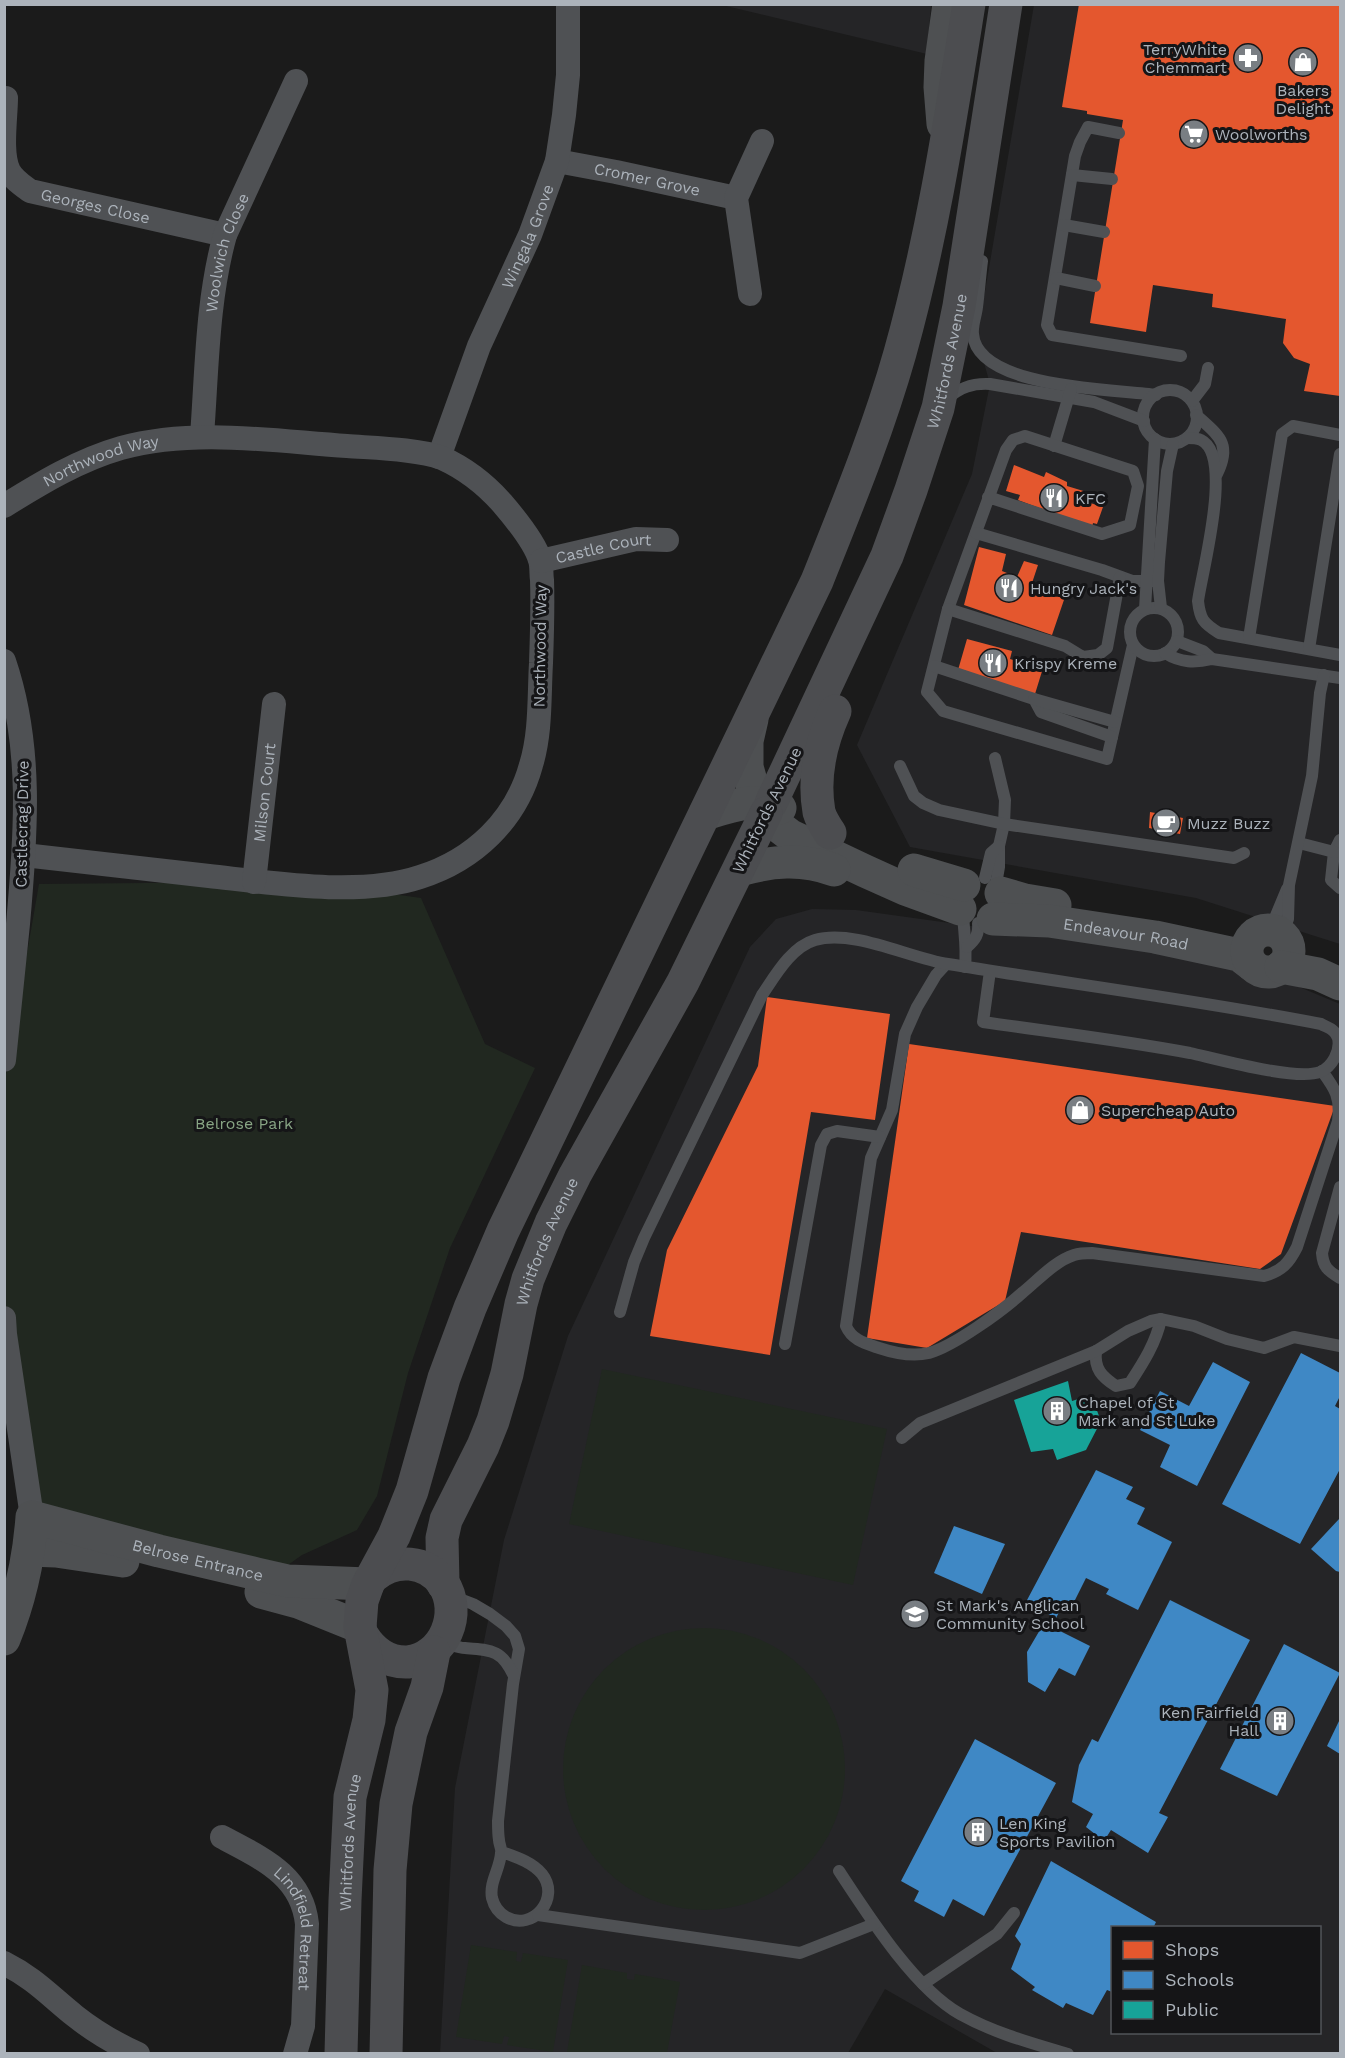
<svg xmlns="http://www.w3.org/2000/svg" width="1345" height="2058" font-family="'Work Sans',sans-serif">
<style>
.built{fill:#252527;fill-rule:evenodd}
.green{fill:#212820}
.shops{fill:#e4572e}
.schools{fill:#3f88c5}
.public{fill:#17a398}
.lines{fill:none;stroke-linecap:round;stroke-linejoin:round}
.lane{stroke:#4f5154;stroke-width:12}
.street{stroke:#4f5154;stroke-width:24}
.secondary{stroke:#4e5052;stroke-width:33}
.primary{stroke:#4c4d50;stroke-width:33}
.labels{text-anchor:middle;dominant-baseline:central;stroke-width:6;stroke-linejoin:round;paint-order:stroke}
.poi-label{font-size:16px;fill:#acb3bb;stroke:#151517;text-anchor:start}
.street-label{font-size:16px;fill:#acb3bb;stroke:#151517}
.park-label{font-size:16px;fill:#88a584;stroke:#151517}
</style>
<rect width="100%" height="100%" fill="#1b1b1b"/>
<!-- built -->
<g class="built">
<polygon points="722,5 931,5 927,54"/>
<polygon points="1034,5 1340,5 1340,944 1196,898 910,847 857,745 972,474 990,384 977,338"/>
<path d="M812,909L856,910L1244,964L1340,1004V2053H997L885,1989L848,2053L440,2054L455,1788L504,1540L568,1336L750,947L776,919ZM1112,1928H1320V2032H1112Z"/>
</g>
<!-- green -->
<g class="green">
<polygon points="270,882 343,887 421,898 485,1044 535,1068 450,1248 408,1373 377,1496 357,1530 302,1555 278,1572 42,1506 4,1323 5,1080 39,884"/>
<polygon points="602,1369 887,1429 853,1585 569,1524"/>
<circle cx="704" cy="1769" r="141"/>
<polygon points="471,1945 517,1952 516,1961 521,1962 523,1953 568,1960 553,2052 507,2045 509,2037 504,2036 502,2044 456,2037"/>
<polygon points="582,1965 627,1973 627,1979 634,1980 635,1974 680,1982 667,2053 567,2052"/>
</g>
<!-- shops -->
<g class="shops">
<polygon points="1079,4 1340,4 1340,396 1304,391 1310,364 1294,358 1283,343 1286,319 1212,307 1213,294 1153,285 1146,332 1090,323 1123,120 1087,114 1087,111 1062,107"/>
<polygon points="1014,465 1044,477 1046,472 1067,482 1067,486 1090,493 1087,502 1103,507 1097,524 1093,523 1091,532 1079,523 1018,500 1020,495 1006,491"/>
<polygon points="979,547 1006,554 1002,571 1017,577 1024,561 1038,565 1032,583 1066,594 1052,635 964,605"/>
<polygon points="967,639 1012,651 1010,659 1043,668 1035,694 958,670"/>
<polygon points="1150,812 1183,818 1180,834 1149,828"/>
<polygon points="767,997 890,1014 875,1120 811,1112 770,1355 650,1336 667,1250 758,1066"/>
<polygon points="909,1044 1335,1106 1281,1254 1260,1269 1021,1232 1005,1301 927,1348 867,1338"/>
</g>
<!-- schools -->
<g class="schools">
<polygon points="1301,1353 1340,1373 1340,1396 1335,1406 1340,1409 1340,1469 1300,1544 1222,1504"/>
<polygon points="1213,1362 1250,1382 1197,1486 1160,1467 1170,1445 1140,1430 1160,1391 1189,1406"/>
<polygon points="1096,1470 1133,1487 1126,1499 1145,1508 1137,1524 1172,1542 1138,1610 1106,1594 1109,1589 1086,1578 1071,1608 1063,1605 1056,1618 1026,1602"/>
<polygon points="1340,1518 1340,1572 1336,1571 1311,1549"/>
<polygon points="954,1526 1005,1544 982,1594 934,1573"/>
<polygon points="1170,1600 1250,1640 1159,1813 1168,1817 1148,1853 1111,1830 1104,1841 1086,1827 1093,1814 1072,1802 1079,1765 1092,1739 1098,1742"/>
<polygon points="1044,1623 1090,1646 1075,1676 1059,1668 1045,1692 1028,1682 1027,1652"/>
<polygon points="1284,1644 1340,1673 1277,1796 1220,1769"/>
<polygon points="1340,1719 1340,1754 1327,1746"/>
<polygon points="975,1739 1056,1783 984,1916 953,1899 944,1917 914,1901 919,1891 901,1881"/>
<polygon points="1051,1861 1156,1922 1153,1928 1112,1928 1112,1992 1107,1990 1093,2015 1066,2003 1063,2008 1032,1990 1035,1987 1011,1969 1021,1944 1015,1936"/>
</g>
<!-- public -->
<polygon class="public" points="1068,1381 1072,1401 1091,1395 1101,1421 1086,1450 1057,1460 1053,1449 1031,1452 1014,1400"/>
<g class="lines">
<!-- lane -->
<g class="lane">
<polyline points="1119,133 1088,127 1080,142 1075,156 1047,325 1052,335 1181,356"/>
<polyline points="1072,175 1112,179"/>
<polyline points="1064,225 1104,232"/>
<path d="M982,261C980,277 979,292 977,307C976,316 972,326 973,334C977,389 1117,389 1156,395"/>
<polyline points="1056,278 1095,286"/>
<circle cx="1170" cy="417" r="27"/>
<path d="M947,399C960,387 973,383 990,384L1094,402L1144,421"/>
<polyline points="1192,401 1205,384 1208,368"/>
<path d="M1196,415C1219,436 1232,443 1217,474"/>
<path d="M1187,438C1191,438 1197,438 1201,440C1234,456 1202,571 1198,601C1200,619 1203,623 1219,633L1340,655"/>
<polyline points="1054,446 1071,389"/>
<polyline points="988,497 1102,534 1130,525 1138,486 1133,471 1025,436 1013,440 1006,450 948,609 927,692 943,711 1107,759 1133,645"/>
<polyline points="976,533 1102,570 1132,581 1158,581"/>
<circle cx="1154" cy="632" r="24"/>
<polyline points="1161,608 1158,581 1159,562 1167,471 1173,444"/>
<polyline points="948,609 1065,646 1083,657 1098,655 1107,648 1120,577"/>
<polyline points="1145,609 1155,439"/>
<polyline points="1249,638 1282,434 1293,426 1340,435"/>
<polyline points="1177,641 1203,651 1212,659"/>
<polyline points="1309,649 1340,454"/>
<path d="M1165,653C1181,663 1195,663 1212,659L1340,678"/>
<polyline points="934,666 1034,699 1041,712 1112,737"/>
<polyline points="1034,699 1115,722"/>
<polyline points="995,758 1005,800 1004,824 999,846 999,867 996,884"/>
<polyline points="900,766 914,796 923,803 939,810 1004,824 1234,858 1244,853"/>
<polyline points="1340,840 1334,852 1331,880 1340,888"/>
<polyline points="1299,843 1334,852"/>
<polyline points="985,878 991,853 999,846"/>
<path d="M963,914C964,933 967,948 965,967"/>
<polyline points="1270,930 1287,889"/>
<polyline points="1282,935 1288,919 1289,885 1312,776 1320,693 1324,675"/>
<path d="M967,947C976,939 979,934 978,923"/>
<path d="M946,964L936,975L917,1007L905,1034L892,1110L871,1158L846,1326C852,1340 864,1343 879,1348C894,1353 912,1357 929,1353C954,1346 1002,1311 1022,1293C1038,1280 1055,1261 1074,1255C1080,1253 1087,1253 1092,1253L1264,1276C1282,1271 1289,1263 1297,1247L1338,1121C1341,1097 1335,1089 1322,1071"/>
<path d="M1340,1187L1322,1253C1323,1267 1328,1271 1340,1278"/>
<path d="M620,1312L634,1262L644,1238L762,995C775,976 791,947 815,940C854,929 909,958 948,964C1072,984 1197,1000 1321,1024C1328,1028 1335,1029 1338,1038C1341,1051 1332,1067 1320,1072C1296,1081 1217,1059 1190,1053C1121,1040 1052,1032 983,1022L990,971"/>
<polyline points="785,1344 821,1145 827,1134 837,1131 880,1137"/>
<path d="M1096,1351C1094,1369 1102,1377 1116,1386L1130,1383C1143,1363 1156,1343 1161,1319"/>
<polyline points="902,1438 920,1423 1096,1351 1128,1331 1151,1321 1161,1319 1194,1326 1227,1339 1264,1348 1294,1337 1340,1346"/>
<path d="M452,1596L473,1604L490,1614L506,1626L515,1636L519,1649L513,1684L498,1821C498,1827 498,1834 499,1840C499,1844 502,1849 501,1853C500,1869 489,1882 492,1898C494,1906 499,1913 506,1917C533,1932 561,1898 542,1874C532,1862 516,1857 502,1852"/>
<path d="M442,1642C450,1644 458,1648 465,1648C492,1650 502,1650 514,1676"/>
<path d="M839,1871C868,1915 914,1988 960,2014C994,2033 1031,2043 1068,2054"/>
<polyline points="538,1915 800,1953 874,1924"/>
<polyline points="923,1984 997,1934 1014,1913"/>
</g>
<!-- street -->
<g class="street">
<path id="s1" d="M6,98C6,117 0,154 9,171C13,179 22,185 30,191L225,235"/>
<path id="s2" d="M557,161L616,172L736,198"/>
<polyline points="750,294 736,198 762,141"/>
<path id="s3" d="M202,436C207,369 207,300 225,235L296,81"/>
<path id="s4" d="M439,457L479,346L530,235L557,161L564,115L568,75V4"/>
<path id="s5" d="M4,506C41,483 79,460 121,448C194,428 272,441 347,446C372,448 419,449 442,458C464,468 486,485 502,503C514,517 535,543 540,560C542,566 541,574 542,580C543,608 542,635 541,663C539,697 541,733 531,765C516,820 474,860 420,877C360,897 272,883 209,876C147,869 86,862 24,855"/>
<path id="s6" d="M541,561L636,539L667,540"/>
<path d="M4,661C33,746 26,835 18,924C13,969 9,1015 4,1060"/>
<path id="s7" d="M254,882L274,704"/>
<polyline points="4,1318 5,1334 32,1517"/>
<path id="s8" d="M222,1837C261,1858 302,1875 307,1924L303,2026L295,2054"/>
<path d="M4,1963C34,1978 50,1996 75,2016C94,2031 116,2044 138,2054"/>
</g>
<!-- secondary -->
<g class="secondary">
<polyline points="943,124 940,87 941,61 949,4"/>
<polyline points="752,719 747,741 747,767 754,792 774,823 791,836 865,871 905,889 960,909"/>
<path d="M705,814C728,807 758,796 780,808"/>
<path d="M739,870C772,861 801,858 834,870"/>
<polyline points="914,870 964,885"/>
<polyline points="1001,893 1025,900 1055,905"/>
<path id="s9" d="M993,919L1049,921L1155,937L1239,955L1252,965"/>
<circle cx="1268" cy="951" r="21"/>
<polyline points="1281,967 1318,974 1340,984"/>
<polyline points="29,1550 56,1551 123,1561"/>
<polyline points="261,1592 298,1602 360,1627"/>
<path id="s10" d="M4,1639C20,1600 29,1558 32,1517L159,1551L257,1574L288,1581L368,1584"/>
</g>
<!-- primary -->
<g class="primary">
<path id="s11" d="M771,803L887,556L911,490L938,408L959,306L1006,4"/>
<path d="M830,833C826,827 821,819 819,812C813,778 821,742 835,711"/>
<path id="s12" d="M443,1584L442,1538L446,1520L483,1446L493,1421L507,1374L521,1304L528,1279L551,1223L575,1175L683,982L766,813"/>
<path d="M363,1636C373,1652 388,1663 408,1662C444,1658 463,1613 443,1583C426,1560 395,1558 374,1576"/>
<path id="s13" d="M341,2054L345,1900L350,1797L369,1720L372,1690L360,1627L362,1601L368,1584L394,1536L412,1491L444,1378L470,1308L503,1231L817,581C847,506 878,431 900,353C932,239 950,122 969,4"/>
<polyline points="386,2054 390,1870 396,1804 411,1732 427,1687 434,1652"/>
</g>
</g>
<!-- icons -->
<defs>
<g id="pharmacy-disc" transform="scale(1.5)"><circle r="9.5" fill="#797e83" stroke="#151517"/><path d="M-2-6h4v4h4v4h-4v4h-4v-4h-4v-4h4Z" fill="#fff"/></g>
<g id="shop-disc" transform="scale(1.5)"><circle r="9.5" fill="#797e83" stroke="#151517"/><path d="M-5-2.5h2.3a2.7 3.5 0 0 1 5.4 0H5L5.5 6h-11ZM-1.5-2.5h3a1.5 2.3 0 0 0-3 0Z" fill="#fff"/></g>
<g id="supermarket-disc" transform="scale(1.5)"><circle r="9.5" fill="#797e83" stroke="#151517"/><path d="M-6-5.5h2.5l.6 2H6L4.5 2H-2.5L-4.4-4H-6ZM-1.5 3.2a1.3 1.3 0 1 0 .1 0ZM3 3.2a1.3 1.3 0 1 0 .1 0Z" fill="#fff"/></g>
<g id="restaurant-disc" transform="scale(1.5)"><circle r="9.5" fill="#797e83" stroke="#151517"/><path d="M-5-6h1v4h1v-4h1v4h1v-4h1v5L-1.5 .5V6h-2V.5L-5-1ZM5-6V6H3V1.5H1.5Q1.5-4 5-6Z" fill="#fff"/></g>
<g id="cafe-disc" transform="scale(1.5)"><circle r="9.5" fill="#797e83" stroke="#151517"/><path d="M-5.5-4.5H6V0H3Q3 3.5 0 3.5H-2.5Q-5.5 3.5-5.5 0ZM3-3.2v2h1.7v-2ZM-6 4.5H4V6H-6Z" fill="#fff"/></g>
<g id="building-disc" transform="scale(1.5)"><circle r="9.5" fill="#797e83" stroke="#151517"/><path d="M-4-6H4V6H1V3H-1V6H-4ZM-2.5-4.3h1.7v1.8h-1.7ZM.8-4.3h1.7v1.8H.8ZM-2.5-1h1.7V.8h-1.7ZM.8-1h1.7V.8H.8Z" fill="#fff"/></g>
<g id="school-disc" transform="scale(1.5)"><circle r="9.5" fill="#797e83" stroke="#151517"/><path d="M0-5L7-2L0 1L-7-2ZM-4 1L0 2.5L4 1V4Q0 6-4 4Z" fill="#fff"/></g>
</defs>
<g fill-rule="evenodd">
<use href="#pharmacy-disc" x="1248" y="58"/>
<use href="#shop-disc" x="1303" y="62"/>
<use href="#supermarket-disc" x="1194" y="134"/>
<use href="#restaurant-disc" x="1054" y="498"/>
<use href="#restaurant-disc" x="1009" y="588"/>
<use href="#restaurant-disc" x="993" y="663"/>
<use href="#cafe-disc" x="1166" y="823"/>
<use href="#shop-disc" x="1080" y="1110"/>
<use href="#building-disc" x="1057" y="1411"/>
<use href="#school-disc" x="915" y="1614"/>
<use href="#building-disc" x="1280" y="1721"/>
<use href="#building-disc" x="978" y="1832"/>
</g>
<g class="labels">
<!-- poi labels -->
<g class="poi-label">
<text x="1227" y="49" text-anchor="end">TerryWhite<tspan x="1227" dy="18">Chemmart</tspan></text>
<text x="1303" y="90" text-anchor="middle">Bakers<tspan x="1303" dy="18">Delight</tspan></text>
<text x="1215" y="134">Woolworths</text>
<text x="1075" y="498">KFC</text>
<text x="1030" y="588">Hungry Jack's</text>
<text x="1014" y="663">Krispy Kreme</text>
<text x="1187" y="823">Muzz Buzz</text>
<text x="1101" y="1110">Supercheap Auto</text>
<text x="1078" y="1402">Chapel of St<tspan x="1078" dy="18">Mark and St Luke</tspan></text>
<text x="936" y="1605">St Mark's Anglican<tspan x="936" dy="18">Community School</tspan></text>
<text x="1259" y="1712" text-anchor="end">Ken Fairfield<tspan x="1259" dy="18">Hall</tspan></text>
<text x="999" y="1823">Len King<tspan x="999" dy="18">Sports Pavilion</tspan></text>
</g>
<!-- street labels -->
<g class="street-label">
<text stroke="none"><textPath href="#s2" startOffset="92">Cromer Grove</textPath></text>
<text stroke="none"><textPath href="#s1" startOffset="170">Georges Close</textPath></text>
<text stroke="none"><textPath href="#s4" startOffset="238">Wingala Grove</textPath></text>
<text stroke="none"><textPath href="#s3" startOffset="186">Woolwich Close</textPath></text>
<text stroke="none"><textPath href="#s11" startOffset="477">Whitfords Avenue</textPath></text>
<text stroke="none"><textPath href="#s5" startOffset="108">Northwood Way</textPath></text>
<text stroke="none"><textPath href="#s6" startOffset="64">Castle Court</textPath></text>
<text transform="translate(540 646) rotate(-89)">Northwood Way</text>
<text stroke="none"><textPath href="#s7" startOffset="90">Milson Court</textPath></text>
<text transform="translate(767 810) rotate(-64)">Whitfords Avenue</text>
<text transform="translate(22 824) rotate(-89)">Castlecrag Drive</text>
<text stroke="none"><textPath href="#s9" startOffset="134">Endeavour Road</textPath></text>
<text stroke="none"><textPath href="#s12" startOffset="362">Whitfords Avenue</textPath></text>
<text stroke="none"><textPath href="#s10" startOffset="297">Belrose Entrance</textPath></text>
<text stroke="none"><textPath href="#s13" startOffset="212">Whitfords Avenue</textPath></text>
<text stroke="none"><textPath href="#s8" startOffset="129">Lindfield Retreat</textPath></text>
</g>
<!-- park labels -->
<g class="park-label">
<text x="244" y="1123">Belrose Park</text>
</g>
</g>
<!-- border -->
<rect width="1345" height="2058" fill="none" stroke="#acb3bb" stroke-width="12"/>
<!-- legend -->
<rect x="1111" y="1926" width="210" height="108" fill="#151517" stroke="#515459" stroke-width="1.5"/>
<rect x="1123" y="1941" width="30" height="18" fill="#e4572e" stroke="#515459" stroke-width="1.5"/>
<text x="1165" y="1956" font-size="18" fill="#acb3bb">Shops</text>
<rect x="1123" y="1971" width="30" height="18" fill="#3f88c5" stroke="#515459" stroke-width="1.5"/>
<text x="1165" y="1986" font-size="18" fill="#acb3bb">Schools</text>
<rect x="1123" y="2001" width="30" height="18" fill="#17a398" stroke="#515459" stroke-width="1.5"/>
<text x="1165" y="2016" font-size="18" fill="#acb3bb">Public</text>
</svg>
